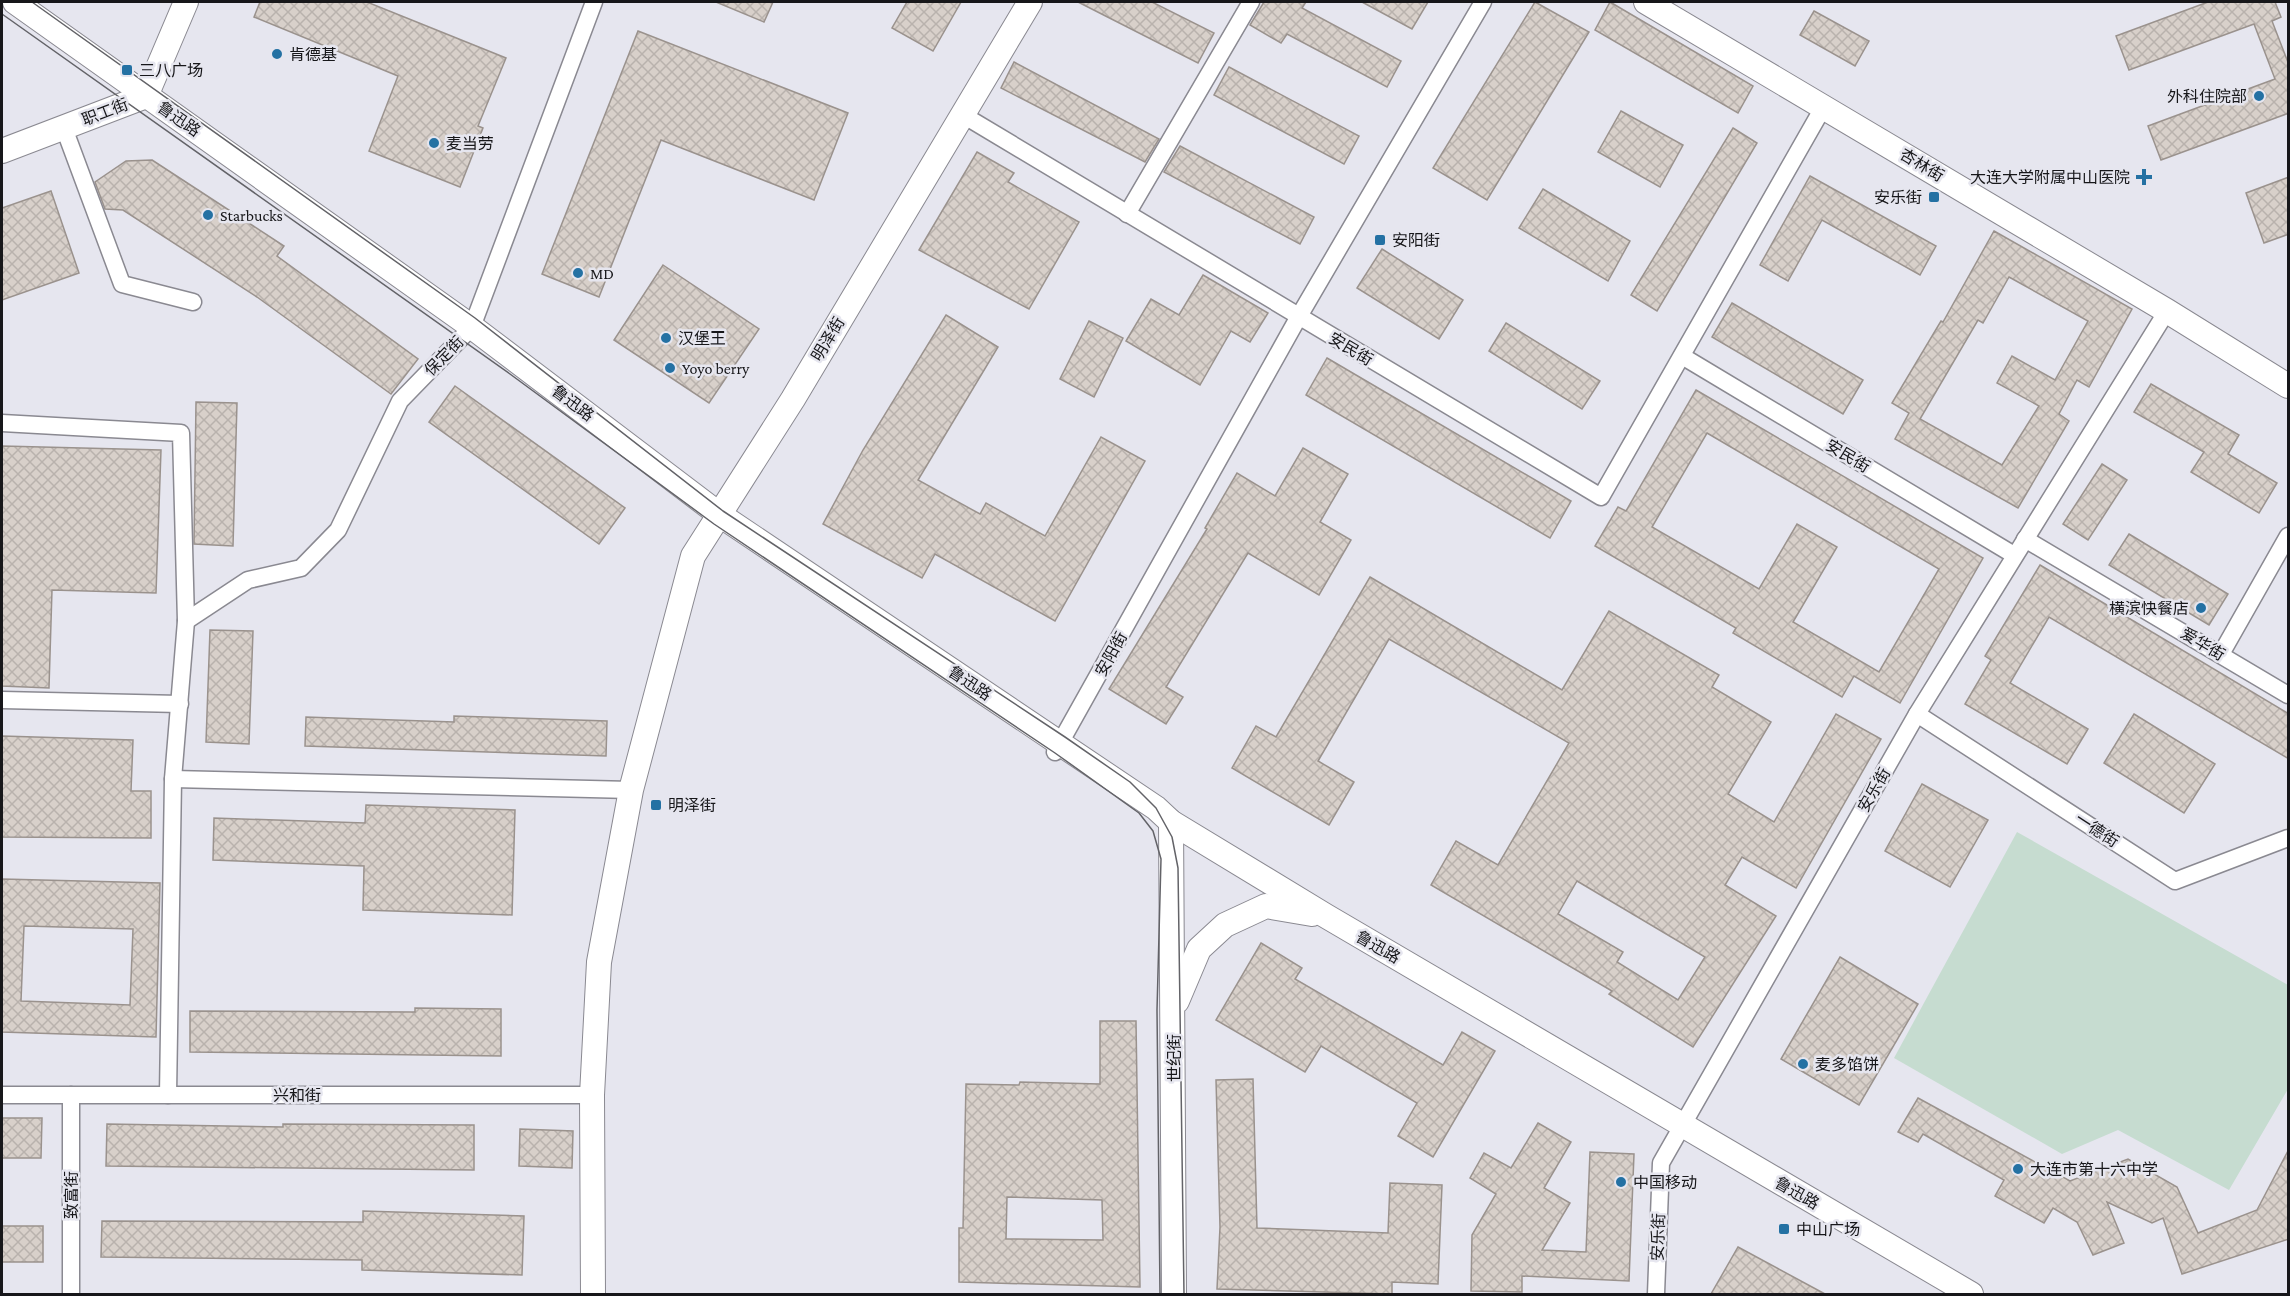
<svg xmlns="http://www.w3.org/2000/svg" width="2290" height="1296" font-family="'Crimson Pro','Noto Sans SC',serif">
<style>
.pitch{fill:#c6dcd0}
.building{fill:url(#building-cross-hatch);stroke:#9a928d;stroke-width:1.5;fill-rule:evenodd}
.lines{fill:none;stroke-linecap:round;stroke-linejoin:round}
.street-casing{stroke:#8a8991;stroke-width:19}
.secondary-casing{stroke:#8a8991;stroke-width:26}
.street{stroke:#fff;stroke-width:16}
.secondary{stroke:#fff;stroke-width:24}
.tram{stroke:#636368;stroke-width:1.5}
.poi-dot{fill:#2471a3;stroke:#e6e6ef;stroke-width:2}
.labels{text-anchor:middle;dominant-baseline:central;stroke-width:5;stroke-linejoin:round;paint-order:stroke}
.poi-label{font-size:16px;fill:#17171a;stroke:#e6e6ef;text-anchor:start}
.street-label{font-size:16px;fill:#17171a;stroke:#e6e6ef}
</style>
<defs>
<pattern id="building-cross-hatch" width="8" height="8" patternUnits="userSpaceOnUse" patternTransform="scale(1.5)"><rect width="8" height="8" fill="#d8d0ca"/><path d="M0 0l8 8M0 8l8-8" fill="none" stroke="#b9b2ad"/></pattern>
</defs>
<rect width="100%" height="100%" fill="#e6e6ef"/>
<!-- pitch -->
<polygon class="pitch" points="2017,832 2288,985 2288,1089 2229,1190 2118,1130 2062,1154 1894,1058"/>
<!-- building -->
<g class="building">
<polygon points="260,2 367,2 506,58 478,126 483,128 460,187 369,151 398,76 254,17"/>
<polygon points="716,2 773,2 764,22"/>
<polygon points="907,2 961,2 933,51 892,28"/>
<polygon points="1078,2 1152,2 1214,33 1198,63"/>
<polygon points="1264,2 1306,2 1302,8 1401,61 1387,87 1287,34 1281,43 1250,25"/>
<polygon points="1362,2 1428,2 1412,29"/>
<polygon points="1535,2 1589,32 1487,200 1433,168"/>
<polygon points="1610,2 1753,86 1738,113 1595,30"/>
<polygon points="2208,2 2275,2 2281,17 2272,21 2289,65 2289,113 2161,160 2148,126 2275,79 2254,24 2129,70 2116,36"/>
<polygon points="1814,11 1869,41 1855,66 1800,35"/>
<polygon points="638,31 848,113 814,200 661,140 599,297 542,274"/>
<polygon points="1014,62 1159,139 1145,162 1001,88"/>
<polygon points="1229,67 1359,136 1344,164 1214,95"/>
<polygon points="1621,111 1683,145 1660,187 1598,152"/>
<polygon points="1733,128 1757,143 1657,311 1631,295"/>
<polygon points="1180,146 1314,217 1300,244 1164,172"/>
<polygon points="977,152 1014,173 1008,182 1079,222 1029,309 919,250"/>
<polygon points="152,160 284,246 277,256 418,359 391,394 257,297 123,210 105,209 95,182 126,161"/>
<polygon points="1810,176 1936,246 1920,275 1822,220 1788,281 1760,265"/>
<polygon points="2289,177 2289,234 2264,243 2246,193"/>
<polygon points="1543,189 1630,241 1608,281 1519,228"/>
<polygon points="51,191 79,273 2,300 2,208"/>
<path d="M1994,231L2132,309L2089,387L2077,380L2059,414L2069,421L2018,508L1895,439L1909,413L1892,403L1941,321L1943,322ZM2009,277L2088,321L2055,380L2012,356L1997,383L2039,406L2002,465L1920,419L1978,320L1983,323Z"/>
<polygon points="1382,249 1463,300 1439,339 1357,288"/>
<polygon points="663,265 759,329 709,403 614,340"/>
<polygon points="1203,275 1268,313 1250,342 1231,331 1200,385 1126,341 1151,299 1179,315"/>
<polygon points="1732,303 1863,380 1843,414 1712,337"/>
<polygon points="946,315 998,347 918,480 980,514 986,503 1045,536 1101,437 1145,461 1055,621 935,554 922,578 823,524 863,450"/>
<polygon points="1089,321 1123,338 1094,397 1060,379"/>
<polygon points="1506,323 1600,381 1582,409 1489,351"/>
<polygon points="1327,358 1571,501 1550,538 1306,395"/>
<polygon points="2151,384 2239,435 2228,454 2277,483 2259,513 2191,472 2204,452 2134,412"/>
<polygon points="455,386 625,508 599,544 429,422"/>
<path d="M1696,390L1983,558L1900,703L1854,676L1842,697L1733,633L1736,628L1595,546L1618,507L1626,511ZM1707,433L1939,569L1879,672L1793,622L1837,547L1797,524L1759,589L1652,527Z"/>
<polygon points="196,402 237,403 233,546 194,544"/>
<polygon points="2,446 161,450 156,593 52,590 49,688 2,686"/>
<polygon points="1303,448 1348,474 1320,522 1351,540 1319,595 1248,553 1166,687 1183,697 1166,724 1109,689 1207,529 1205,528 1237,473 1275,496"/>
<polygon points="2102,464 2127,480 2088,540 2063,524"/>
<polygon points="2129,534 2228,594 2209,625 2109,565"/>
<polygon points="2040,565 2289,714 2289,759 2049,617 2010,683 2088,729 2067,764 1965,704 1991,660 1985,656"/>
<path d="M1370,577L1562,690L1609,611L1719,675L1712,687L1771,722L1728,794L1774,822L1836,714L1881,739L1796,888L1742,857L1725,885L1776,916L1693,1047L1609,994L1612,991L1431,885L1456,841L1498,865L1569,743L1389,639L1318,761L1354,782L1329,825L1232,768L1256,726L1276,737ZM1577,881L1705,957L1678,1000L1617,962L1623,952L1558,914Z"/>
<polygon points="210,630 253,631 249,744 206,742"/>
<polygon points="2134,714 2215,764 2184,813 2104,763"/>
<polygon points="454,716 607,721 606,756 305,746 306,717 454,722"/>
<polygon points="2,736 133,740 131,791 151,791 151,838 2,837"/>
<polygon points="1922,784 1988,820 1950,887 1885,851"/>
<polygon points="366,805 515,810 512,915 363,910 364,866 213,860 214,818 365,823"/>
<path d="M2,879L160,883L156,1037L2,1032ZM24,926L133,929L130,1005L21,1001Z"/>
<polygon points="1261,943 1302,968 1295,979 1443,1065 1462,1032 1495,1051 1433,1157 1398,1136 1417,1103 1321,1046 1305,1072 1216,1020"/>
<polygon points="1840,957 1918,1004 1859,1105 1781,1059"/>
<polygon points="415,1008 501,1009 501,1056 190,1052 190,1011 415,1012"/>
<path d="M1100,1021H1136L1140,1287L959,1282V1228H963L966,1084L1019,1085L1020,1082L1100,1084ZM1007,1197L1102,1200L1103,1240L1006,1239Z"/>
<polygon points="1253,1079 1257,1228 1388,1233 1390,1183 1442,1185 1438,1284 1392,1282 1392,1294 1217,1289 1220,1227 1216,1080"/>
<polygon points="1918,1098 2070,1181 2128,1159 2177,1187 2198,1233 2257,1210 2289,1149 2289,1239 2182,1274 2163,1218 2152,1223 2107,1202 2124,1243 2093,1255 2077,1222 2053,1208 2044,1223 1995,1196 2004,1180 1923,1134 1918,1142 1898,1132"/>
<polygon points="2,1118 42,1118 41,1158 2,1158"/>
<polygon points="1538,1123 1571,1142 1544,1188 1570,1203 1542,1250 1586,1252 1590,1152 1634,1154 1629,1281 1522,1276 1522,1292 1471,1291 1472,1235 1496,1194 1470,1178 1484,1153 1511,1168"/>
<polygon points="107,1124 283,1127 283,1124 474,1125 474,1170 106,1166"/>
<polygon points="520,1129 573,1131 572,1168 519,1166"/>
<polygon points="363,1211 524,1216 522,1275 362,1270 362,1260 101,1257 102,1221 363,1222"/>
<rect x="2" y="1226" width="41" height="36"/>
<polygon points="1738,1247 1825,1294 1711,1294"/>
</g>
<g class="lines">
<!-- street casing -->
<g class="street-casing">
<g id="street">
<polyline points="963,115 1601,497 1824,106"/>
<polyline points="64,128 122,284 193,302"/>
<polyline points="1127,214 1251,2"/>
<polyline points="1682,356 2014,555"/>
<polyline points="2,423 181,433 186,621 173,779 168,1095"/>
<polyline points="2025,539 2288,695"/>
<polyline points="186,621 248,580 301,568 338,530 400,401 472,327 594,2"/>
<polyline points="2221,654 2288,536"/>
<polyline points="2,700 180,704"/>
<polyline points="1917,714 2175,881 2288,838"/>
<polyline points="1055,752 1298,318 1483,2"/>
<polyline points="173,779 631,790"/>
<polyline points="2,1095 592,1095"/>
<polyline points="71,1294 71,1095"/>
<polyline points="1656,1294 1661,1163 1917,714 2167,311"/>
</g>
</g>
<!-- secondary casing -->
<g class="secondary-casing">
<g id="secondary">
<polyline points="15,2 472,327 720,515 1156,808 1171,822 1326,916 1971,1294"/>
<polyline points="1646,2 2167,311 2288,386"/>
<polyline points="2,151 146,96 186,2"/>
<polyline points="1171,822 1174,1294"/>
<polyline points="1177,1001 1199,949 1225,925 1266,906 1312,914"/>
<polyline points="593,1294 592,1095 599,962 631,790 693,556 793,399 1030,2"/>
</g>
</g>
<!-- street -->
<use href="#street" class="street"/>
<!-- secondary -->
<use href="#secondary" class="secondary"/>
<!-- tram -->
<g class="tram">
<polyline points="32,2 475,318 723,511 1065,737 1130,782 1156,808 1172,837 1178,868 1184,1294"/>
<polyline points="2,14 510,374 714,524 1055,753 1139,813 1153,831 1161,859 1157,1010 1160,1294"/>
</g>
</g>
<!-- markers -->
<g class="poi-dot">
<circle cx="277" cy="54" r="6"/>
<rect x="121" y="64" width="12" height="12" rx="3"/>
<circle cx="2259" cy="96" r="6"/>
<circle cx="434" cy="143" r="6"/>
<path d="M2141 168h6v6h6v6h-6v6h-6v-6h-6v-6h6z"/>
<rect x="1928" y="191" width="12" height="12" rx="3"/>
<circle cx="208" cy="215" r="6"/>
<rect x="1374" y="234" width="12" height="12" rx="3"/>
<circle cx="578" cy="273" r="6"/>
<circle cx="666" cy="338" r="6"/>
<circle cx="670" cy="368" r="6"/>
<circle cx="2201" cy="608" r="6"/>
<rect x="650" y="799" width="12" height="12" rx="3"/>
<circle cx="1803" cy="1064" r="6"/>
<circle cx="2018" cy="1169" r="6"/>
<circle cx="1621" cy="1182" r="6"/>
<rect x="1778" y="1223" width="12" height="12" rx="3"/>
</g>
<g class="labels">
<!-- poi labels -->
<g class="poi-label">
<text x="289" y="54">肯德基</text>
<text x="139" y="70">三八广场</text>
<text x="2247" y="96" text-anchor="end">外科住院部</text>
<text x="446" y="143">麦当劳</text>
<text x="2130" y="177" text-anchor="end">大连大学附属中山医院</text>
<text x="1922" y="197" text-anchor="end">安乐街</text>
<text x="220" y="215">Starbucks</text>
<text x="1392" y="240">安阳街</text>
<text x="590" y="273">MD</text>
<text x="678" y="338">汉堡王</text>
<text x="682" y="368">Yoyo berry</text>
<text x="2189" y="608" text-anchor="end">横滨快餐店</text>
<text x="668" y="805">明泽街</text>
<text x="1815" y="1064">麦多馅饼</text>
<text x="2030" y="1169">大连市第十六中学</text>
<text x="1633" y="1182">中国移动</text>
<text x="1796" y="1229">中山广场</text>
</g>
<!-- street labels -->
<g class="street-label">
<text transform="translate(105 112) rotate(-21)">职工街</text>
<text transform="translate(179 119) rotate(35)">鲁迅路</text>
<text transform="translate(1922 165) rotate(31)">杏林街</text>
<text transform="translate(828 339) rotate(-59)">明泽街</text>
<text transform="translate(1351 349) rotate(31)">安民街</text>
<text transform="translate(444 356) rotate(-46)">保定街</text>
<text transform="translate(573 403) rotate(37)">鲁迅路</text>
<text transform="translate(1848 456) rotate(31)">安民街</text>
<text transform="translate(2203 644) rotate(31)">爱华街</text>
<text transform="translate(1111 654) rotate(-61)">安阳街</text>
<text transform="translate(970 683) rotate(34)">鲁迅路</text>
<text transform="translate(1874 790) rotate(-60)">安乐街</text>
<text transform="translate(2097 830) rotate(33)">一德街</text>
<text transform="translate(1378 947) rotate(30)">鲁迅路</text>
<text transform="translate(1174 1058) rotate(-90)">世纪街</text>
<text x="297" y="1095">兴和街</text>
<text transform="translate(1797 1193) rotate(30)">鲁迅路</text>
<text transform="translate(71 1195) rotate(-90)">致富街</text>
<text transform="translate(1658 1237) rotate(-88)">安乐街</text>
</g>
</g>
<!-- border -->
<rect width="2290" height="1296" fill="none" stroke="#17171a" stroke-width="6"/>
</svg>
